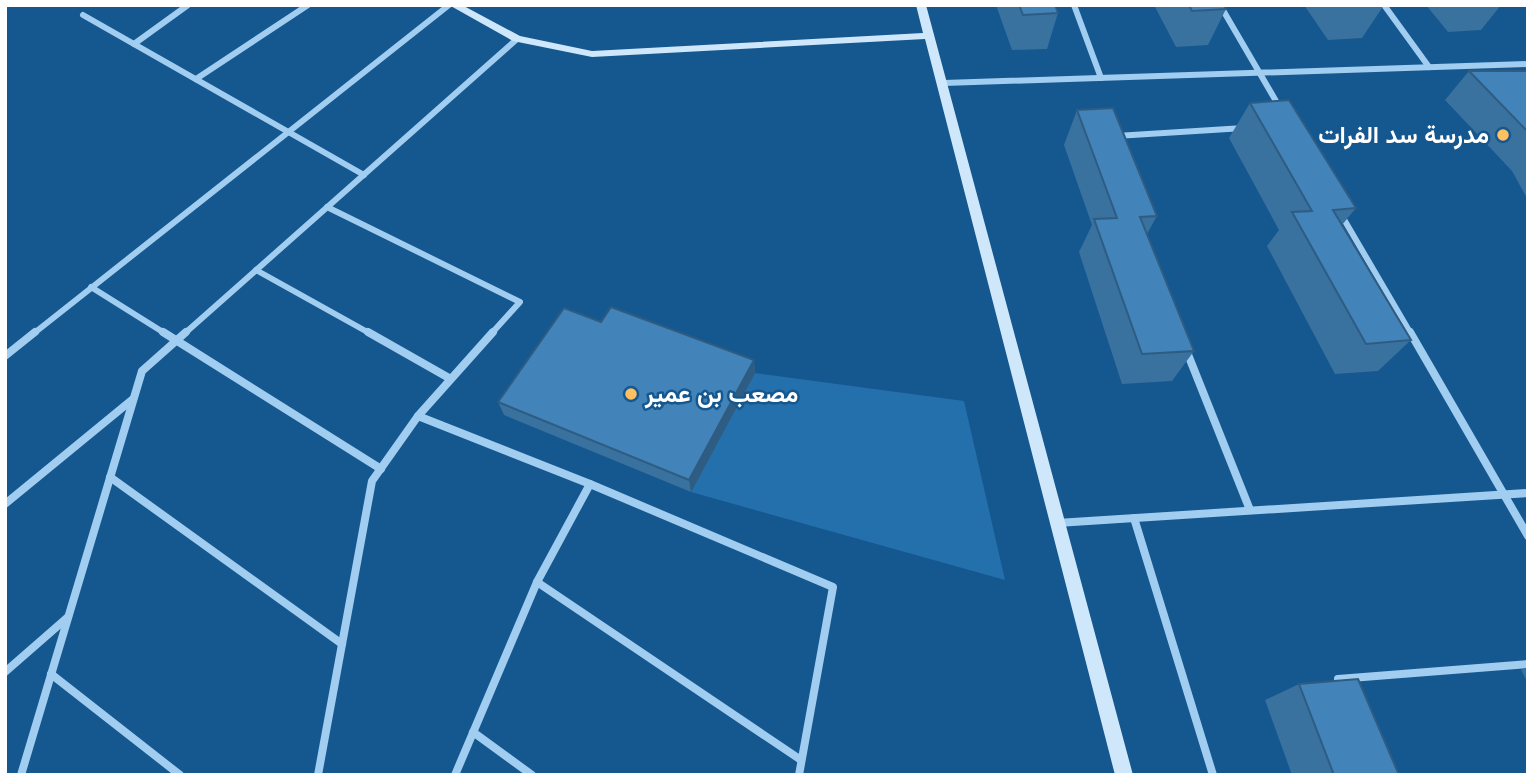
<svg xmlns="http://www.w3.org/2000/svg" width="1533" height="780" font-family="'Nunito Sans',Vazirmatn,sans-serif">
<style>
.green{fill:#2470ac}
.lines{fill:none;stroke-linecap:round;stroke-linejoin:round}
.street-far1{stroke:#a1cdf0;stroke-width:6}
.street{stroke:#a1cdf0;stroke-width:8}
.secondary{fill:#cfe7fb;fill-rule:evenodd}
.wall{fill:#39719f}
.shaded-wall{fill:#2e5c82}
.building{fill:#4283b9;stroke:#2e5c82;stroke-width:2}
.poi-dot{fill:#ffc160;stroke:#15578f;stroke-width:2.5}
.labels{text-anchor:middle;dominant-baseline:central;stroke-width:5;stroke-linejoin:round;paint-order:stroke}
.poi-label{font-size:24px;font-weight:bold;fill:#fff;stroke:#15578f;text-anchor:end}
</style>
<rect width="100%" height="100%" fill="#15578f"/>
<!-- green -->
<polygon class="green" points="755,373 964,401 1005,580 691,492"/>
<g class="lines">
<!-- street-far1 -->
<g class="street-far1">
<polyline points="1074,5 1101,78"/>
<polyline points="1220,5 1280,108"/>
<polyline points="1384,5 1429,67"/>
<polyline points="83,15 364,175"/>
<polyline points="134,44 188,5"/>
<polyline points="196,79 308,5"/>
<polyline points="944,83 1528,64"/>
<polyline points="1116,136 1244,128"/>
<polyline points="327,207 520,302 491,334"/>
<polyline points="1342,216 1411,334"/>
<polyline points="256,270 371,334"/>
<polyline points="91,287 166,334"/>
<polyline points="33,334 449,5"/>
<polyline points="184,334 517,39"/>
</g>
<!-- street -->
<g class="street">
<polyline points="163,332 381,469"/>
<polyline points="368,332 449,378"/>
<polyline points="1410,332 1528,536"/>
<polyline points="1187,352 1250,510"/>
<polyline points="5,356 35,332"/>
<polyline points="418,416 493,332"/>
<polyline points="110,477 342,644"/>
<polyline points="590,484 833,587 799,775"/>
<polyline points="5,504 133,399"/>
<polyline points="1134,518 1213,775"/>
<polyline points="1057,523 1528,493"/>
<polyline points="537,582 801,760"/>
<polyline points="5,672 68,617"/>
<polyline points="51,674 180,775"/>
<polyline points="1338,679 1528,664"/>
<polyline points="473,732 532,775"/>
<polyline points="21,775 142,371 186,332"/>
<polyline points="318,775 372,481 418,416 590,484 537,582 455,775"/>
</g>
<!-- secondary -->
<polygon class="secondary" points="449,5 462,5 520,36 592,51 923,33 916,5 926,5 1133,775 1115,775 925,39 592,57 513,41"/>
</g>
<!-- wall -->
<g class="wall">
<polygon points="996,5 1055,5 1058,13 1047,49 1012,50"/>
<polygon points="1154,5 1224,5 1226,9 1208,45 1176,47"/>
<polygon points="1304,5 1384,5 1362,38 1328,40"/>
<polygon points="1426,5 1501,5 1481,30 1448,32"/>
<polygon points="1469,71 1528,71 1528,200 1512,171 1445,100"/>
<polygon points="1250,103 1356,208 1342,225 1411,340 1378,371 1335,374 1267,246 1279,230 1229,138"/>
<polygon points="1077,110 1157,216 1147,234 1194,351 1172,381 1122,384 1079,252 1092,225 1064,145"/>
<polygon points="601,322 754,360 755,373 691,492 504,415 498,402"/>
<polygon points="1528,667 1528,683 1521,670"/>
<polygon points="1299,684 1399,775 1292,775 1265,700"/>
</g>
<!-- shaded-wall -->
<polygon class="shaded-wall" points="754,360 755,373 691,492 689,480"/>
<!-- building -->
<g class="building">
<polygon points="1019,5 1055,5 1058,13 1023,15"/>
<polygon points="1189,5 1224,5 1226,9 1192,11"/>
<polygon points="1469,71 1528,71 1528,132"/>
<polygon points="1289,100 1356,208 1333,210 1411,340 1366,344 1292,212 1312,211 1250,103"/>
<polygon points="1113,108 1157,216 1140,217 1194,351 1142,354 1094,219 1117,218 1077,110"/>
<polygon points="611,307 754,360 689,480 498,402 564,308 601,322"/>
<polygon points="1358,679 1399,775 1334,775 1299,684"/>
</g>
<!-- markers -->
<g class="poi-dot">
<circle cx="1503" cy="135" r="7"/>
<circle cx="631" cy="394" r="7"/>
</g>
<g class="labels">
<!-- poi labels -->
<g class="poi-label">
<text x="1489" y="135">مدرسة سد الفرات</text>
<text x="645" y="394" text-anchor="start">مصعب بن عمير</text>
</g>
</g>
<!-- border -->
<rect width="1533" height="780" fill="none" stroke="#ffffff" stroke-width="14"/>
</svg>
